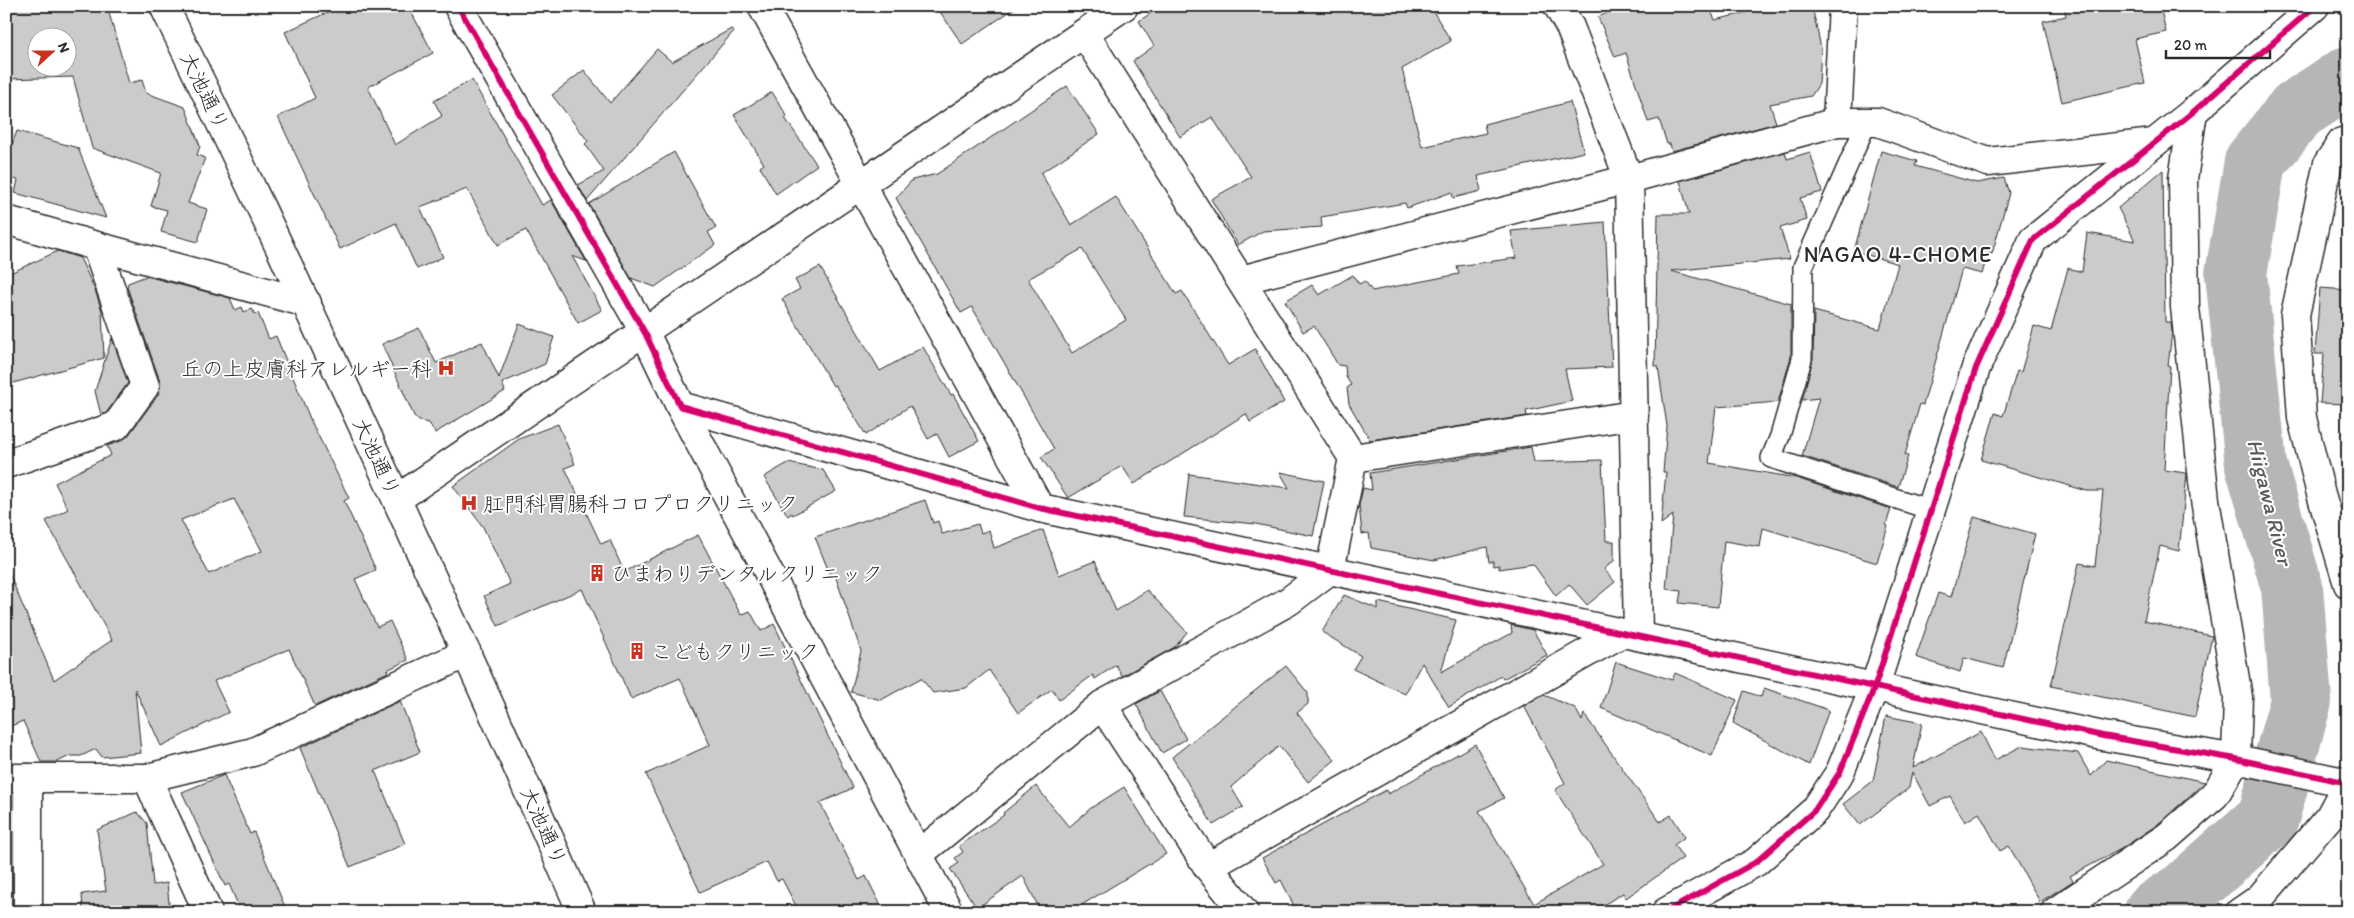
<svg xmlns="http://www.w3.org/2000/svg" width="2354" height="918" font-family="Itim,'Klee One',sans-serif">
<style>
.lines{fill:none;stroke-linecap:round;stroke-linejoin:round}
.river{stroke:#b6b6b6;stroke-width:62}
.building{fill:#cbcbcb;stroke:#2b2b2b;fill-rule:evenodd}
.lane-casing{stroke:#2b2b2b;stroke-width:22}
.street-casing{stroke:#2b2b2b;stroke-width:31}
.secondary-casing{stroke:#2b2b2b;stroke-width:31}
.lane{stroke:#fff;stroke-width:19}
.street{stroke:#fff;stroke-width:28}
.secondary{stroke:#fff;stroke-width:28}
.cycleway-casing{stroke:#fff;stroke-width:9}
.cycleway{stroke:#d6006c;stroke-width:6}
.labels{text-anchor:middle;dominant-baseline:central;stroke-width:4;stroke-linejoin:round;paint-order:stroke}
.street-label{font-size:21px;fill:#2b2b2b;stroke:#fff}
.poi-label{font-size:21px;fill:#2b2b2b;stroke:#fff;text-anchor:start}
.neighbourhood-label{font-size:22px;letter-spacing:1px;fill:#2b2b2b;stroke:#fff}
.water-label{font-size:22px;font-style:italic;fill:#5c5c5c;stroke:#fff}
</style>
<rect width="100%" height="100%" fill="#fff"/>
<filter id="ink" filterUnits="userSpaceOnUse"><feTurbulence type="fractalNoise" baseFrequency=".02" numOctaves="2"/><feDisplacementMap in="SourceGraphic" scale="10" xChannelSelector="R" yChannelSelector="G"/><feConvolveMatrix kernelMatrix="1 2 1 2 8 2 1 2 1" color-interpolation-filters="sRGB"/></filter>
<g filter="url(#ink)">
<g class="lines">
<!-- river -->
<polyline class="river" points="2155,912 2184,893 2268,818 2301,701 2292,587 2256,465 2236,274 2255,162 2297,110 2348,77"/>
</g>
<!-- building -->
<g class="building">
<path d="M6,6H107L129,83L142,80L146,93L185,107L200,146L197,155L205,158L188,203L207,209L198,242L161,232L167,210L151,206L161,173L92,148L73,77L6,79ZM38,38H68V68H38Z"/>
<polygon points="341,6 408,6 433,53 368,87 395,145 442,116 434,101 472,80 542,205 551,200 586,261 572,256 602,310 578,323 526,230 498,245 467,189 420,207 443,257 417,269 396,223 340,249 278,117 315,98 285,32"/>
<polygon points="936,6 1018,6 962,44"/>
<polygon points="1162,6 1430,6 1451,41 1402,69 1422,147 1486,133 1484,124 1570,102 1584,152 1478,176 1481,191 1453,198 1452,192 1407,208 1405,203 1321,217 1322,227 1263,231 1238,245 1211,199 1251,177 1212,117 1180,137 1133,61 1154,46 1139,21"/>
<polygon points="1624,6 1709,6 1715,20 1774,6 1812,6 1821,48 1819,84 1811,96 1770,104 1776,123 1672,151 1670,144 1667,144 1659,119 1648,122 1626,53 1615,57 1598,17"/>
<polygon points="2064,6 2160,6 2166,32 2135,39 2145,83 2062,102 2043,21 2066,16"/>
<polygon points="731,29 734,31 587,201 578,185 604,171 585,144 588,141 552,95 584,70 610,103 657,49 672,62"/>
<path d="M1067,86L1099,134L1041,173L1071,225L1116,197L1176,294L1182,291L1228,365L1255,349L1284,402L1250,422L1246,414L1134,484L1122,466L1068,498L1041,457L1054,449L972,307L961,313L896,198L912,180L937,174ZM1082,249L1126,320L1072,353L1028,279Z"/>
<polygon points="772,92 787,116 785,118 817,165 776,194 760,167 764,164 734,115"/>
<polygon points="17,131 78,148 106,218 15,193 18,180 6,177 6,160"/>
<polygon points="1881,151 1917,161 1915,166 1977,183 2004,178 2009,193 1992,254 1988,253 1982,274 1962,269 1923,405 1920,404 1905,455 1908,456 1898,487 1802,456 1819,398 1802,400 1813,359 1814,311 1880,329 1898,264 1854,251"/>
<polygon points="674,152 716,228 708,232 715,245 655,287 631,278 589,204"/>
<polygon points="1785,152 1787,159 1810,152 1822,192 1800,198 1807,220 1780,228 1790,259 1671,271 1791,304 1791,357 1778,402 1716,407 1709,463 1796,478 1891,509 1886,525 1888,526 1877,563 1763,528 1760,547 1724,541 1718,607 1679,603 1681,591 1666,589 1673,515 1661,524 1666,472 1663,472 1667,426 1658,366 1655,366 1658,214 1689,214 1680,181"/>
<polygon points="2163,170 2165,322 2171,322 2172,332 2168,366 2170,366 2164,470 2186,473 2187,474 2179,551 2160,546 2144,621 2212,636 2195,717 2051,686 2079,563 2095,566 2103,491 2087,491 1981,460 1995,413 2003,416 2017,371 2021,372 2034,326 2051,331 2068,268 2082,272 2087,233 2135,241 2118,208"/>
<polygon points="1605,222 1612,367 1565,369 1572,401 1526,411 1527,416 1370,440 1349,404 1347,388 1351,385 1346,377 1345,366 1338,365 1314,326 1303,332 1285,301 1312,285 1319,295 1353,275 1359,284 1365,281 1372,291 1459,274 1457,266 1516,258 1511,231"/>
<polygon points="58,251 80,258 95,290 102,311 104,358 6,385 6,275"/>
<polygon points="820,267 880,371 923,347 951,395 953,394 979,441 949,457 937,434 928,439 910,406 866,435 835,385 833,386 782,299 800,289 795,280"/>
<path d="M146,276L230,298L235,310L242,307L244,312L252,309L255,314L258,313L269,339L276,336L311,421L349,498L344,501L376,570L355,579L377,627L390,621L408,660L387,670L388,672L315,706L289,649L214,681L229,712L161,746L135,689L141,753L102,757L96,749L81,756H70L57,762H41L23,721L6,728V566L54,680L112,640L46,521L68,509L55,483L111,455L107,446L121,441L128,436L158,395L160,388V381L127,287L128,283ZM234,499L262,551L209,574L181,520Z"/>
<polygon points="2320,288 2348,290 2348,404 2320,403 2324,354 2315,354"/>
<polygon points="519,324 554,337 545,364 502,383 505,391 435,433 429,423 419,421 414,416 382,344 419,328 436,363 482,342 499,378"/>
<polygon points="112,338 128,383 106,413 101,415 95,391"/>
<polygon points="558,424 575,464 565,468 601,544 610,540 624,572 698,535 741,615 750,611 761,631 774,624 853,788 820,803 859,880 866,876 884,912 799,912 782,879 777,881 767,862 700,892 646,774 710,745 680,678 631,699 582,589 498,626 484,596 510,584 483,527 453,486 519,439"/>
<polygon points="1531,447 1534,462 1602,460 1606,541 1614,541 1614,561 1604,569 1615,582 1587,605 1569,584 1556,596 1533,564 1499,569 1499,565 1493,566 1493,561 1489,562 1487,547 1434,560 1371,548 1369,533 1362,534 1359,505 1363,488 1372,490 1370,473"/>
<polygon points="788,463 823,470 836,491 793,515 792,513 788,516 764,477"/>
<polygon points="1280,472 1324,481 1313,536 1256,524 1184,517 1189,474 1289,488"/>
<polygon points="925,500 933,523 938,521 942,534 978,524 981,533 989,530 994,548 1043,530 1059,575 1095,561 1116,611 1147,590 1187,632 1175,647 1122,676 1116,665 1095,679 1093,675 1059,700 1052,689 1018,713 989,670 966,688 933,693 921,678 881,700 851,692 861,651 835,575 831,577 815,537"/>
<polygon points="1974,517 2035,534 2003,668 1964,658 1960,672 1916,657 1938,593 1951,597"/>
<polygon points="1344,595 1378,609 1378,602 1456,620 1441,672 1512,633 1511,625 1533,630 1547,655 1503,679 1501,676 1449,707 1422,663 1405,694 1353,669 1361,656 1322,632"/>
<polygon points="1616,662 1672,680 1675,673 1737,700 1712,756 1601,708"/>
<polygon points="1286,666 1308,693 1308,704 1297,713 1335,760 1308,782 1279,746 1231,787 1243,807 1213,825 1172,757"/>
<polygon points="1764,688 1829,710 1809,765 1733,723 1744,691 1761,697"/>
<polygon points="1160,691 1186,739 1162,753 1136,704"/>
<polygon points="1544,695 1575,708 1582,721 1584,714 1660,822 1671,815 1685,837 1674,845 1683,858 1626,898 1623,893 1592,912 1297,912 1281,880 1276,883 1262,858 1386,790 1388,794 1475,744 1504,798 1479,811 1534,904 1603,864 1555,790 1565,783 1524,706"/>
<polygon points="400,701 420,752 375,771 405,844 350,867 300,748"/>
<polygon points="1886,716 1922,723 1913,768 1981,732 1995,760 2022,746 2078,753 2091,776 2106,760 2205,782 2157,825 2121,849 2070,876 2073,881 2040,902 2009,846 2000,851 1979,813 1965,822 1950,796 1930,806 1912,772 1909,788 1860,825 1843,804 1873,781"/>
<polygon points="224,775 250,834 254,832 287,912 241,912 229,884 225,886 182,792"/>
<polygon points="1036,786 1069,827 1091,808 1124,787 1166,854 1070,912 1041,912 1023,876 977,908 950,869 959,863 955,858 963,852 959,846 1004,815 1003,813"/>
<polygon points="137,812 147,823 153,885 167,883 170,912 83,912 82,894 106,891 97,830"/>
</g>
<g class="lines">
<!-- lane casing -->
<g class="lane-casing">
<polyline id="lane" points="1867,122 1803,267 1802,359 1780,436 1771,458 1931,510"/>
</g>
<!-- street casing -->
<g class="street-casing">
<g id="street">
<polyline points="458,6 645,333 680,406 1040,508 2103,736 2236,759 2348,783"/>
<polyline points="762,6 1040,508"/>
<polyline points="1558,6 1570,27 1629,179 1638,635"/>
<polyline points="1837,122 1843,6"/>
<polyline points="2342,142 2328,163 2295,315 2302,418 2321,494 2348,584"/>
<polyline points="6,220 96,246"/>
<polyline points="1241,280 1629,179 1837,122 1878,122 1988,162 2154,143"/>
<polyline points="680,406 949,912"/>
<polyline points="1353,458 1634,415"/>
<polyline points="6,464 116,426 145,386 96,246 307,303"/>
<polyline points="1102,705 1208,867 1244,912"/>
<polyline points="6,778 147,778 253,752 467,653"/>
<polyline points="28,778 28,912"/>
<polyline points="147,778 208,912"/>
<polyline points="919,854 1102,705 1289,601 1330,570 1353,458 1084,33"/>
<polyline points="1208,867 1620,634"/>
<polyline points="2055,912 2167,837 2215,795 2236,759 2238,697 2205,500 2185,307 2183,179 2193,112"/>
<polyline points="2240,912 2259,899 2330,816 2348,782"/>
</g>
</g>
<!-- secondary casing -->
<g class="secondary-casing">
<g id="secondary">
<path d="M164,6C310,305 447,608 582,912"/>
<polyline points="397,499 1124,6"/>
<polyline points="1666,912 1756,862 1815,810 1840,772 1875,686 1976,368 2033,240 2193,112 2315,6"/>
</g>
</g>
<!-- lane -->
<use href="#lane" class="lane"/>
<!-- street -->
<use href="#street" class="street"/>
<!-- secondary -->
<use href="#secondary" class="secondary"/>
<!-- cycleway casing -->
<g class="cycleway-casing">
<g id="cycleway">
<polyline points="458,6 645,333 680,406 1040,508 2103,736 2236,759 2348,783"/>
<polyline points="1666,912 1756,862 1815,810 1840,772 1875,686 1976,368 2033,240 2193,112 2315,6"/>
</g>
</g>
<!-- cycleway -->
<use href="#cycleway" class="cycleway"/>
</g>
</g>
<!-- icons -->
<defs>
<g id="hospital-bare" transform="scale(1.35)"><path d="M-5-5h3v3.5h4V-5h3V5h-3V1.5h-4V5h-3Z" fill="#c8321e" stroke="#fff" stroke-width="2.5" paint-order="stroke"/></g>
<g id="building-bare" transform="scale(1.35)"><path d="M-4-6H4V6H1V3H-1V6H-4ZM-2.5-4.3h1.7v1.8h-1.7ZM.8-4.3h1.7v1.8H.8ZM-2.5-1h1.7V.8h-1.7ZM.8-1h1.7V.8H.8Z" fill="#c8321e" stroke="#fff" stroke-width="2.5" paint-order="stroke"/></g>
</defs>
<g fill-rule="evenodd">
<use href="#hospital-bare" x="446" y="368"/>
<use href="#hospital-bare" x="469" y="503"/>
<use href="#building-bare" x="597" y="573"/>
<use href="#building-bare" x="637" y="651"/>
</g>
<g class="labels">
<!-- street labels -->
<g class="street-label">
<text transform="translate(205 91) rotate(64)">大池通り</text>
<text transform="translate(377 457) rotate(65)">大池通り</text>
<text transform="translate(544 826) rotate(66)">大池通り</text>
</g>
<!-- poi labels -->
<g class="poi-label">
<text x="432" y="368" text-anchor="end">丘の上皮膚科アレルギー科</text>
<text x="483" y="503">肛門科胃腸科コロプロクリニック</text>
<text x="611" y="573">ひまわりデンタルクリニック</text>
<text x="651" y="651">こどもクリニック</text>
</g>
<!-- neighbourhood labels -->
<g class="neighbourhood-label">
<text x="1898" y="254">NAGAO 4-CHOME</text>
</g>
<!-- water labels -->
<g class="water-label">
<text transform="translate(2270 502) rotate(76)">Hiigawa River</text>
</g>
</g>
<!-- margin -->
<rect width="2354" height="918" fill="none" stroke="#fff" stroke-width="25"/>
<rect x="12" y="12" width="2329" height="893" fill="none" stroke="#2b2b2b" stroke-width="2" filter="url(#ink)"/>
<!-- north arrow -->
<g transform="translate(52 52) rotate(69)"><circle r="24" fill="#ffffff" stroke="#aaaaaa"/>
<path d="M0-4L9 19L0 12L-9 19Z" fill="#c8321e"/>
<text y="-8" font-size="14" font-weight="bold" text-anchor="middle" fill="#2b2b2b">N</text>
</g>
<!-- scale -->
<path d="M2166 50v8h104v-8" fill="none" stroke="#2b2b2b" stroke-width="2.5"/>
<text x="2174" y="50" font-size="15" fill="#2b2b2b" stroke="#ffffff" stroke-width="4" paint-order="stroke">20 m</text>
</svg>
